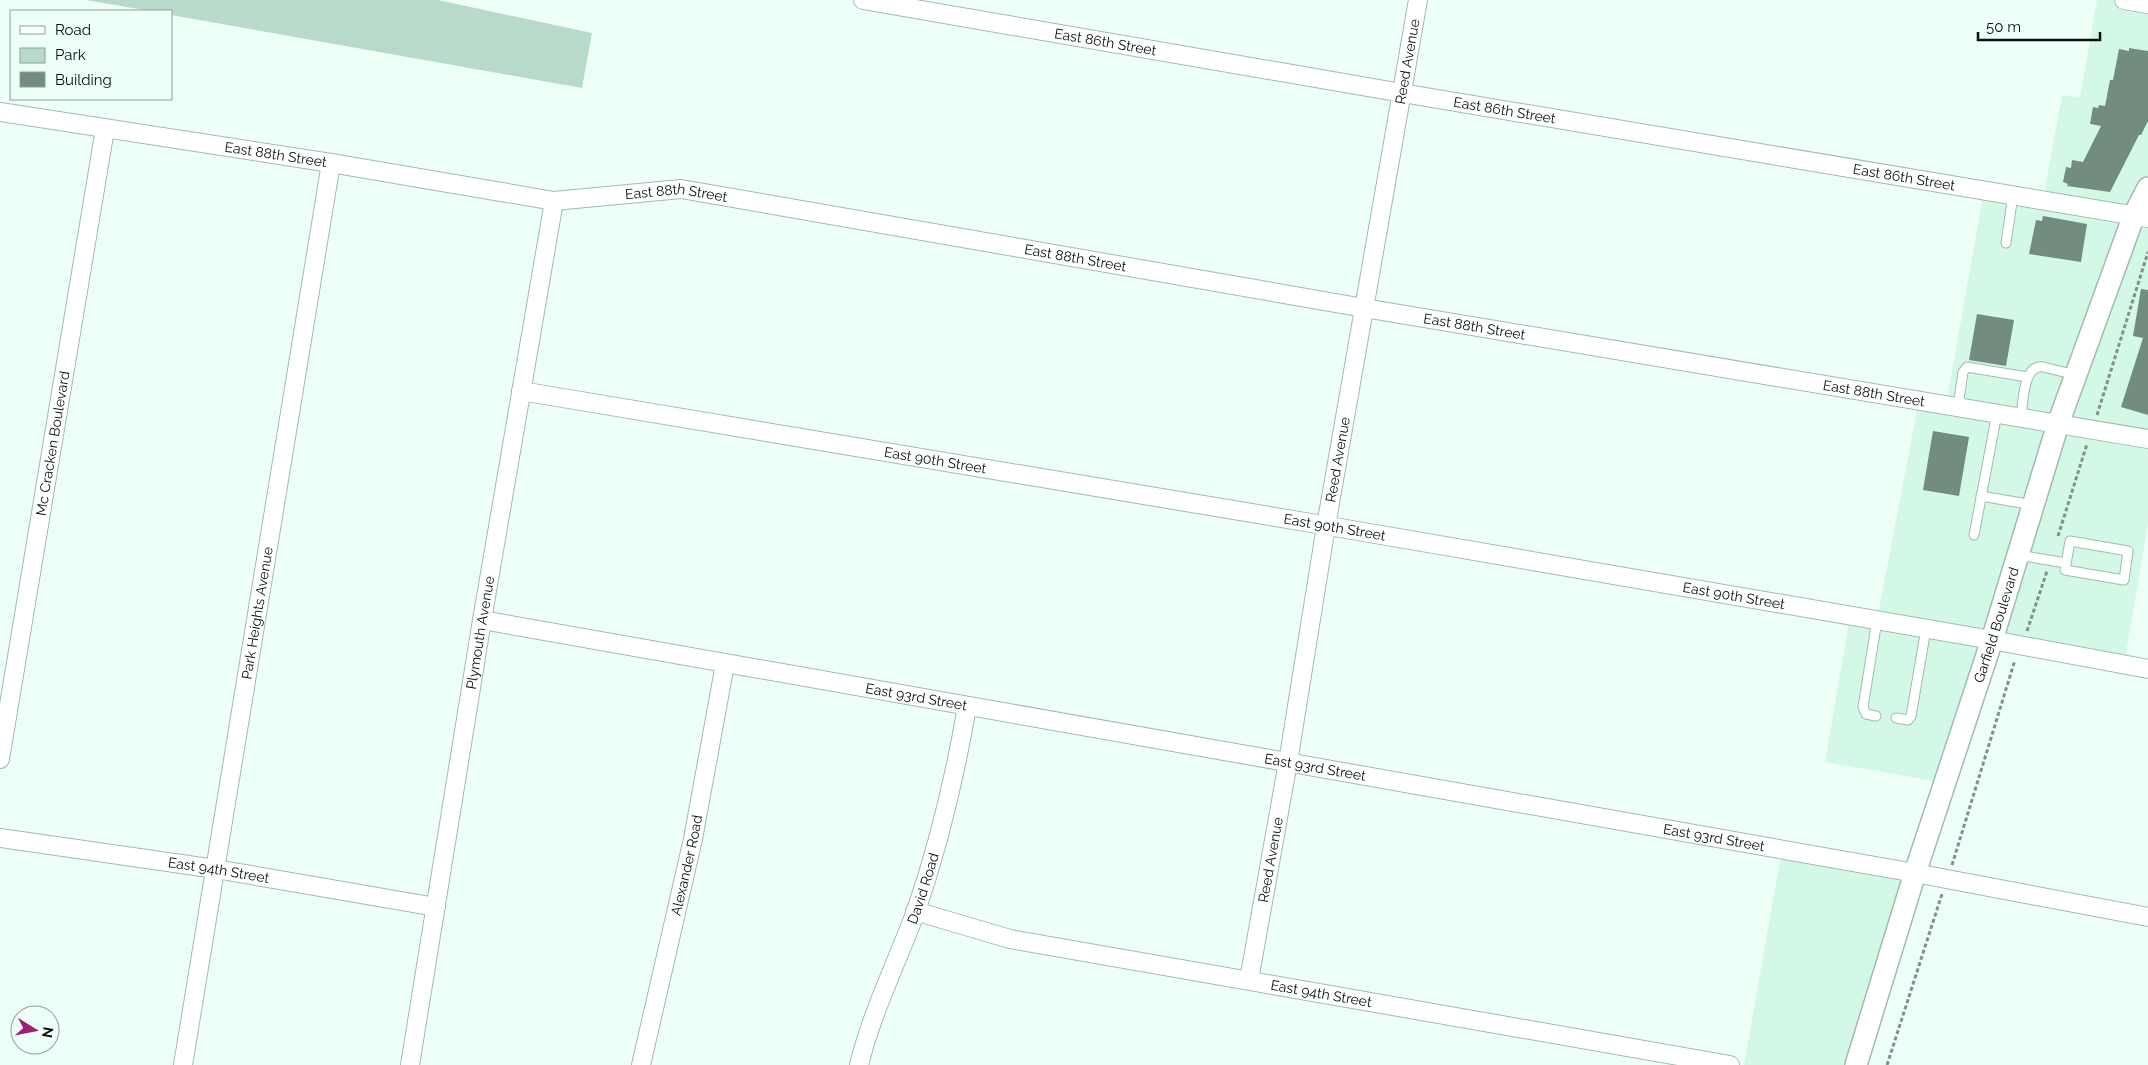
<svg xmlns="http://www.w3.org/2000/svg" width="2148" height="1065" font-family="Raleway,sans-serif">
<style>
.built{fill:#d3f8e6}
.green{fill:#b8daca}
.building{fill:#728c80}
.lines{fill:none;stroke-linecap:round;stroke-linejoin:round}
.service-casing{stroke:#a0bcaf;stroke-width:11}
.minor-casing{stroke:#a0bcaf;stroke-width:20}
.tertiary-casing{stroke:#a0bcaf;stroke-width:24}
.path{stroke:#83918b;stroke-width:3;stroke-dasharray:4 2.5;stroke-linecap:butt}
.service{stroke:#fff;stroke-width:9}
.minor{stroke:#fff;stroke-width:18}
.tertiary{stroke:#fff;stroke-width:21}
.labels{text-anchor:middle;dominant-baseline:central;stroke-width:4;stroke-linejoin:round;paint-order:stroke}
.street-label{font-size:14px;fill:#07110d;stroke:#eefff7}
</style>
<rect width="100%" height="100%" fill="#eefff7"/>
<!-- built -->
<g class="built">
<polygon points="2097,0 2124,0 2148,4 2148,524 2124,665 1992,640 1945,783 1825,762 1850,616 1877,620 1919,400 1946,405 1984,190 2043,200 2062,95 2080,97"/>
<polygon points="1782,849 1915,873 1856,1065 1744,1065"/>
</g>
<!-- green -->
<polygon class="green" points="86,0 438,0 592,33 582,88 171,15 171,11 150,11"/>
<!-- building -->
<g class="building">
<polygon points="2129,48 2148,51 2148,121 2141,135 2139,135 2110,192 2067,186 2068,184 2063,182 2066,167 2071,168 2072,160 2083,162 2101,126 2090,124 2093,107 2098,108 2099,105 2105,106 2110,80 2113,80 2119,49 2129,51"/>
<polygon points="2043,216 2087,224 2081,262 2029,254 2036,220 2042,221"/>
<polygon points="2141,289 2148,290 2148,415 2121,407 2143,338 2133,336"/>
<polygon points="1977,314 2014,320 2006,366 1969,360"/>
<polygon points="1933,431 1969,437 1959,496 1923,490"/>
</g>
<g class="lines">
<!-- service casing -->
<g class="service-casing">
<g id="service">
<polyline points="2006,243 2013,195"/>
<polyline points="1958,407 1963,372 1967,367 2027,377"/>
<path d="M2021,417C2023,403 2023,364 2043,367L2076,375"/>
<polyline points="1981,496 2033,505"/>
<polyline points="1974,535 1997,413"/>
<polygon points="2070,541 2128,551 2124,580 2065,570"/>
<polyline points="2018,555 2066,563"/>
<polyline points="1876,716 1866,714 1863,707 1877,620"/>
<polyline points="1896,718 1908,720 1911,716 1926,629"/>
</g>
</g>
<!-- minor casing -->
<g class="minor-casing">
<g id="minor">
<path id="s1" d="M863,0L1402,93L2148,218"/>
<polyline points="2124,0 2148,4"/>
<path id="s2" d="M0,112L331,163L554,201L681,189L1364,308L2148,439"/>
<path id="s3" d="M521,391L1317,524L1992,640L2148,669"/>
<path id="s4" d="M482,620L1915,873L2148,917"/>
<path id="s5" d="M0,759L105,129"/>
<path id="s6" d="M0,838L216,869L436,907"/>
<path id="s7" d="M915,911L1010,939L1730,1065"/>
<path id="s8" d="M1249,980L1288,762L1326,526L1418,0"/>
<path id="s9" d="M183,1065L331,163"/>
<path id="s10" d="M410,1065L482,620L554,201"/>
<path id="s11" d="M641,1065L693,839L725,664"/>
<path id="s12" d="M859,1065C872,1012 897,962 916,911C939,844 955,776 967,707"/>
</g>
</g>
<!-- tertiary casing -->
<g class="tertiary-casing">
<g id="tertiary">
<path id="s13" d="M1856,1065L1915,873L1992,640L2058,424L2134,215L2148,188"/>
</g>
</g>
<!-- path -->
<g class="path">
<polyline points="2097,415 2148,252"/>
<polyline points="2058,536 2087,444"/>
<polyline points="2027,631 2047,571"/>
<polyline points="1952,865 2015,660"/>
<polyline points="1887,1065 1942,894"/>
</g>
<!-- service -->
<use href="#service" class="service"/>
<!-- minor -->
<use href="#minor" class="minor"/>
<!-- tertiary -->
<use href="#tertiary" class="tertiary"/>
</g>
<g class="labels">
<!-- street labels -->
<g class="street-label">
<text stroke="none"><textPath href="#s1" startOffset="246">East 86th Street</textPath></text>
<text stroke="none"><textPath href="#s8" startOffset="932">Reed Avenue</textPath></text>
<text stroke="none"><textPath href="#s1" startOffset="651">East 86th Street</textPath></text>
<text stroke="none"><textPath href="#s2" startOffset="279">East 88th Street</textPath></text>
<text stroke="none"><textPath href="#s1" startOffset="1056">East 86th Street</textPath></text>
<text stroke="none"><textPath href="#s2" startOffset="684">East 88th Street</textPath></text>
<text stroke="none"><textPath href="#s2" startOffset="1089">East 88th Street</textPath></text>
<text stroke="none"><textPath href="#s2" startOffset="1494">East 88th Street</textPath></text>
<text stroke="none"><textPath href="#s2" startOffset="1899">East 88th Street</textPath></text>
<text stroke="none"><textPath href="#s5" startOffset="320">Mc Cracken Boulevard</textPath></text>
<text stroke="none"><textPath href="#s8" startOffset="528">Reed Avenue</textPath></text>
<text stroke="none"><textPath href="#s3" startOffset="420">East 90th Street</textPath></text>
<text stroke="none"><textPath href="#s3" startOffset="825">East 90th Street</textPath></text>
<text stroke="none"><textPath href="#s3" startOffset="1230">East 90th Street</textPath></text>
<text stroke="none"><textPath href="#s9" startOffset="458">Park Heights Avenue</textPath></text>
<text stroke="none"><textPath href="#s13" startOffset="462">Garfield Boulevard</textPath></text>
<text stroke="none"><textPath href="#s10" startOffset="438">Plymouth Avenue</textPath></text>
<text stroke="none"><textPath href="#s4" startOffset="441">East 93rd Street</textPath></text>
<text stroke="none"><textPath href="#s4" startOffset="846">East 93rd Street</textPath></text>
<text stroke="none"><textPath href="#s4" startOffset="1251">East 93rd Street</textPath></text>
<text stroke="none"><textPath href="#s8" startOffset="122">Reed Avenue</textPath></text>
<text stroke="none"><textPath href="#s11" startOffset="205">Alexander Road</textPath></text>
<text stroke="none"><textPath href="#s6" startOffset="221">East 94th Street</textPath></text>
<text stroke="none"><textPath href="#s12" startOffset="188">David Road</textPath></text>
<text stroke="none"><textPath href="#s7" startOffset="415">East 94th Street</textPath></text>
</g>
</g>
<!-- legend -->
<rect x="10" y="10" width="162" height="90" fill="#eefff7" stroke="#92a099"/>
<rect x="20" y="26" width="25" height="8" fill="#ffffff" stroke="#92a099"/>
<text x="55" y="35" font-size="15" fill="#07110d">Road</text>
<rect x="20" y="48" width="25" height="15" fill="#b8daca" stroke="#92a099"/>
<text x="55" y="60" font-size="15" fill="#07110d">Park</text>
<rect x="20" y="72" width="25" height="15" fill="#728c80" stroke="#92a099"/>
<text x="55" y="85" font-size="15" fill="#07110d">Building</text>
<!-- north arrow -->
<g transform="translate(35 1030) rotate(100)"><circle r="24" fill="#eefff7" stroke="#92a099"/>
<path d="M0-4L9 19L0 12L-9 19Z" fill="#9e2074"/>
<text y="-8" font-size="14" font-weight="bold" text-anchor="middle" fill="#07110d">N</text>
</g>
<!-- scale -->
<path d="M1978 32v8h122v-8" fill="none" stroke="#07110d" stroke-width="2.5"/>
<text x="1986" y="32" font-size="15" fill="#07110d" stroke="#eefff7" stroke-width="4" paint-order="stroke">50 m</text>
</svg>
